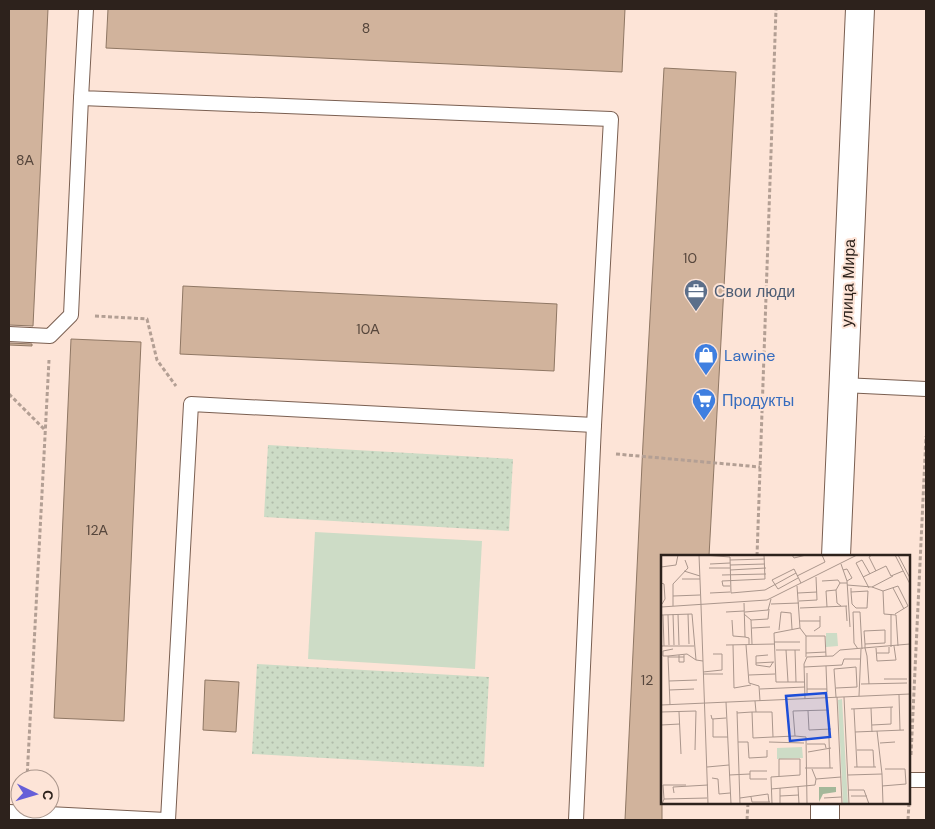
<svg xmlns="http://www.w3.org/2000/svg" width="935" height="829" font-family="'DM Sans',sans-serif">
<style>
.grass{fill:#cddcc6}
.park{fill:url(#park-dots)}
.building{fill:#d1b39c;stroke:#8f7764}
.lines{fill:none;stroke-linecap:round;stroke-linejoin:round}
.service-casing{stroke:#7a5f51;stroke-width:16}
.primary-casing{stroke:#7a5f51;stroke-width:30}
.path{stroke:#b39f94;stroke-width:3;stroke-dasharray:4 2.5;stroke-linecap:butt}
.service{stroke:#fff;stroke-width:14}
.primary{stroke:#fff;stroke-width:28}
.labels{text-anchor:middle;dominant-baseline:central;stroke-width:4;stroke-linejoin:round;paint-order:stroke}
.number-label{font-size:14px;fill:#56463c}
.street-label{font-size:16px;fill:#2d221c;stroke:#fde4d7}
.service-label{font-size:16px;fill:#4e5e75;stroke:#fde4d7;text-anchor:start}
.shop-label{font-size:16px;fill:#366cbe;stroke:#fde4d7;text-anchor:start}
.inset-road{fill:none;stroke:#aa968c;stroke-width:1}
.view{fill:#1d4ed8;fill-opacity:0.15;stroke:#1d4ed8;stroke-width:2.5}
.inset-edge{fill:none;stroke:#2d221c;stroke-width:2.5}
</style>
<defs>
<pattern id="park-dots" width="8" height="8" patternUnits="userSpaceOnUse" patternTransform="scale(1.25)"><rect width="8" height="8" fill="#cddcc6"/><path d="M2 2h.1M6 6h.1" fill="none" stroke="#b0bcaa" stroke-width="1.8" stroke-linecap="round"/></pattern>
</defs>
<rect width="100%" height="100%" fill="#fde4d7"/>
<!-- grass -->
<polygon class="grass" points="315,532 482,541 475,669 308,659"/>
<!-- park -->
<g class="park">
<polygon points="268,445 513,459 509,531 264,517"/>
<polygon points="257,664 489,677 484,767 252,754"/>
</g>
<!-- building -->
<g class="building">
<polygon points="9,9 48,9 33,326 9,325"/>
<polygon points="108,9 625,9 622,72 106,48"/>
<polygon points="664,68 736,72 709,556 662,556 662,820 625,820 643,443"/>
<polygon points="183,286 557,304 554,371 180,354"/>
<polygon points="71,339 141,342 124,721 54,718"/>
<polygon points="9,343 32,344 32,346 9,345"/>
<polygon points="205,680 239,682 236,732 203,730"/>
</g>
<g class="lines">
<!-- service casing -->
<g class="service-casing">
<g id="service">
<polyline points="86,9 81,98 611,119 594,425 576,820"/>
<polyline points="9,334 50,336 71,315 81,98"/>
<polyline points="843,385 926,389"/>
<polyline points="909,780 926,780"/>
<polyline points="9,812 166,820"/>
<polyline points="168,820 191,404 594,425"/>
</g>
</g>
<!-- primary casing -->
<g class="primary-casing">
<g id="primary">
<polyline points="836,556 860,9"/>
<polyline points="825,820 825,803"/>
</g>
</g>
<!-- path -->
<g class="path">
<polyline points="95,316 147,319 157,360 176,386"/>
<polyline points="9,394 45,430"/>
<polyline points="616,454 760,467"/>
<polyline points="757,556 776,9"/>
<polyline points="911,755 926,436"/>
<polyline points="27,779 49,360"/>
<polyline points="747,820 748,803"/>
<polyline points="908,820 909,803"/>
</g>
<!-- service -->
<use href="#service" class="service"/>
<!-- primary -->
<use href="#primary" class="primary"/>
</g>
<!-- icons -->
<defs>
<g id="office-pin" transform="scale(1.25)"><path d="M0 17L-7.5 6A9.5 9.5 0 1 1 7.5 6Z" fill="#5c6f8a" stroke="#fde4d7"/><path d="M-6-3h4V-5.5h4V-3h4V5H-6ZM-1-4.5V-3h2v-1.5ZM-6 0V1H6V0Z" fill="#fff"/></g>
<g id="shop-pin" transform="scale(1.25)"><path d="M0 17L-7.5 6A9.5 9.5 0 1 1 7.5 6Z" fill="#3f7fe0" stroke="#fde4d7"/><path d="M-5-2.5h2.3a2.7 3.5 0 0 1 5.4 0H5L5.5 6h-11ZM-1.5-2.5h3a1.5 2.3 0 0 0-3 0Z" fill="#fff"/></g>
<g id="supermarket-pin" transform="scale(1.25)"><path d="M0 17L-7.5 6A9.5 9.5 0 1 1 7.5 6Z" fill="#3f7fe0" stroke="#fde4d7"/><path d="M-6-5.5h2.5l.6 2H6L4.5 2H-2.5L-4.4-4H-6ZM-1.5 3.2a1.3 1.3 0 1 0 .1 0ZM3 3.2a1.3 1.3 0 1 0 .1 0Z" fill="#fff"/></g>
</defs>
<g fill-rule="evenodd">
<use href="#office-pin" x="696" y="291"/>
<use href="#shop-pin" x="706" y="355"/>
<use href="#supermarket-pin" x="704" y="400"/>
</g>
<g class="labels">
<!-- number labels -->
<g class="number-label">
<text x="366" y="28">8</text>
<text x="25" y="160">8А</text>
<text x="690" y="258">10</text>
<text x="368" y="329">10А</text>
<text x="97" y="530">12А</text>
<text x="647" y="680">12</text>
</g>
<!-- street labels -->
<g class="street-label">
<text transform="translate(848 283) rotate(-88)">улица Мира</text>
</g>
<!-- service labels -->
<g class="service-label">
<text x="714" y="291">Свои люди</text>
</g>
<!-- shop labels -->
<g class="shop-label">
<text x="724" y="355">Lawine</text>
<text x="722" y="400">Продукты</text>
</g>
</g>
<!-- overview -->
<g transform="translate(661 555)">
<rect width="249" height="249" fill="#fde4d7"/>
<path d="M165,78H176L177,91L165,92ZM141,192L142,203L116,204V193Z" fill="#cddcc6"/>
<path d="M158,232H175V237L162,239L158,247Z" fill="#a4b89a"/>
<path d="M181,144L187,249H182L177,145Z" fill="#cddcc6"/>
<path class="inset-road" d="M38,0L40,50M43,0L69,2L70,38L104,35L135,18M131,0L133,3L145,0M211,0L208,2L215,16M234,0L249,29M237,0L249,23M69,5L104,4M49,9L69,8M180,9L186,26L189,72M69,10L104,9M0,12L15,10L17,0M48,13H69M69,15L105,13M182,15L186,14L191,23L186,26M23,16L39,21M61,20L105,19M136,21L164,7L161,0M202,22L225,11L230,21L242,16M137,23L117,34L111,25L133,14L140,28M21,24H39M161,26L177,25L179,28M0,28L3,29L4,44L1,49M186,30L211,32L232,21M69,31H62L61,26L104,24L103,0M136,31L139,73L113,78L115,127H143M211,32L222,36L223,59L235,60L237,91M190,33V37L191,49L195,53H206L207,36L190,37M208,33L195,8L201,5L209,19M232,33L243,54M222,36L237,31L247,51L234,59M49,38L69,37M137,38L156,37M12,41L39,40M138,46L156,45L155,22M83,48L84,82L88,83V90M110,49L138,48M40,50L47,249M12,51V29L27,13L24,5M180,51L176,48L175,35L179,28H186M185,51L186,66M0,52L106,45L196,0M166,52L165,36L175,35M139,53L186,51M65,57L83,56M84,57L107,55L110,44M12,59L13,90M17,59L18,90M27,59L28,89M83,59L90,65L91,89M230,59V92M0,60L31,59L35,105L42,106M2,60L3,91M7,60L8,90M71,65L72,81L84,82M90,65L107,64L108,54M139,66H159M91,73L109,72M139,73L145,81H164L165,101M118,75L120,57L130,58L131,74M153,76L159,72V61M145,81V102M113,87H139M204,89L224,88V75L203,76L204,89V93L206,101L208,129M65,90L114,89M72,90L73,133L90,130M85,90L88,128L98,131L99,146M0,91H33M215,93L216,106L235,105L233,91M197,94L193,88L192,57H199L201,94M115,95H139M125,95L127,127M134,95L135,127M145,98L165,97M216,98H228V92M18,100V107H23V100M107,100L95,101V110L109,112L112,107M7,101H2V96L12,94M7,102H23M95,108L113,107M165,111L166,137M143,112L181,110L183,104H199M42,117L61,115V99H52M146,118V138M42,119H62M88,120L114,119M223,124H246M8,126L36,125M200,129L246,128M175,133L196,132L195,112L173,114L175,142M99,134L144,132M146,134H166M8,135L33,134M238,140L239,175M198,141L200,94M176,142L181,249M183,142L188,249M144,144L143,109L146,102L172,101L179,95L249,89M94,146L95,157H111L112,182L92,183L91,157H95M65,147L70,249M0,150L249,139M9,150L7,101L26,99L35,105M210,153L211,177M190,154L232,152M193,154L196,212M76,156L79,249M147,156L148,175L170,174M0,157L35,156L34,195M18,157L20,199M76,158L91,157M50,160L51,164L65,163M52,164V182H67M0,170L19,169M211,170L230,169V152M194,177L243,175M134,181L145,182L146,249M112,182L134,181L132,156L167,155L169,213M77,187H87L88,203L106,202V195M108,187L143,188M219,188L234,187M146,189H164L165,193M196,195H212L213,212M147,197L170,193M46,212L68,210M193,212H215M144,213H172M151,214L155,224L180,222M106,216H89V224H106M221,219L222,249M68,220L89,219M187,220L221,219L216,176M51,223L57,224L58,239L69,238M221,231L245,229L244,214H224M137,232L138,249M119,233V249M110,234L154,230L155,224M187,235H203L208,249M13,238L12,232L47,230M119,241L138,240M190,241H206M90,242L91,247H109M79,243L107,239L108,247M163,243L180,242M3,244L2,230H25M1,249L3,244L46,243M111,249L110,222L139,220V204H118V221"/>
<path class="view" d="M165,138L169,182L129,186L125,141Z"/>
<rect width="249" height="249" class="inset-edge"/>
</g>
<!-- border -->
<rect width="935" height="829" fill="none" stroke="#2d221c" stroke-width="20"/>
<!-- north arrow -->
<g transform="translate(35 794) rotate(95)"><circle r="24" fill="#fde4d7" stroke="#aa968c"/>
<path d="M0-4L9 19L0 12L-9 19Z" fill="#665fd8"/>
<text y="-8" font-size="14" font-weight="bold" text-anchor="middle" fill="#2d221c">С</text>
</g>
</svg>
